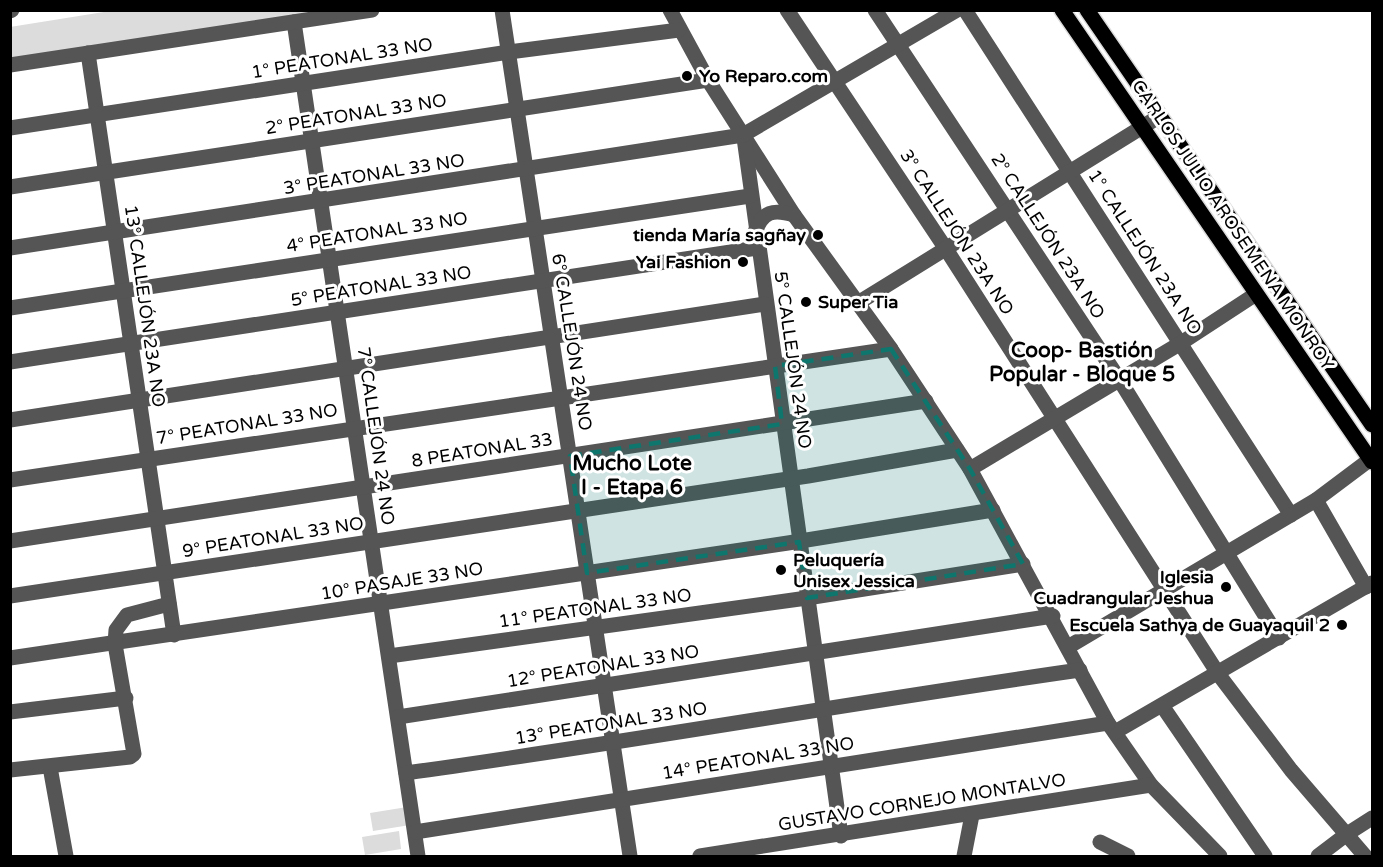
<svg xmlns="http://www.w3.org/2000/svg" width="1383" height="867" font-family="'Varela Round',sans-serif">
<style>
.green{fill:#dcdcdc}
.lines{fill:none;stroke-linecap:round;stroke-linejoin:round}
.major-casing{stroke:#dbdbdb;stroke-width:18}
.minor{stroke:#555;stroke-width:15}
.major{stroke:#000;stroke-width:15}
.marked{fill:#0f766e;fill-opacity:0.2;stroke:#0f766e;stroke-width:4.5;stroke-dasharray:12 8;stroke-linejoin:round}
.poi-dot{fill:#000;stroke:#fff;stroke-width:2}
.labels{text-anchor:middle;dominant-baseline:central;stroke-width:6;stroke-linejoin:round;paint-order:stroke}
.street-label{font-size:18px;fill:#000;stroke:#fff}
.poi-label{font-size:18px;font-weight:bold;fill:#000;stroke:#fff;text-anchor:end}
.quarter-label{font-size:21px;font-weight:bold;fill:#000;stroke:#fff}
</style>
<rect width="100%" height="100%" fill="#fff"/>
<!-- green -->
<g class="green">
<polygon points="110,11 352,11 11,60 10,27"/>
<polygon points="407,807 410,825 373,831 370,813"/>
<polygon points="399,831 401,849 365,855 362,837"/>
</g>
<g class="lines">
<!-- major casing -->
<g class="major-casing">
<g id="major">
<polyline points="1062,10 1372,462"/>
<polyline points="1087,10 1372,425"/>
</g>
</g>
<!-- minor -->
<g class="minor">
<polyline points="502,10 630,856"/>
<polyline points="670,10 708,80 794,215 891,349 970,469 1108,723 1151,785 1220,856"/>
<polyline points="787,10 946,249 1219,675 1291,770 1365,856"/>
<polyline points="875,10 1119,379 1279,638"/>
<polyline points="965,10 1291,515"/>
<polyline points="10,11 12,10"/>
<polyline points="294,22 418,856"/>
<polyline points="88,53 174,635"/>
<polyline points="10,65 372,10"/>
<polyline points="10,128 509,52 679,30"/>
<polyline points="744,138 841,836"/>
<polyline points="10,187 708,80"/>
<path d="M755,232C763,211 773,209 794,215"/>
<polyline points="10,248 743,135 957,10"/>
<polyline points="858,303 1160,116"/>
<polyline points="10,308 750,196"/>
<polyline points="10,362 757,248"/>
<polyline points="10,420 765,304"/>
<polyline points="970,469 1181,343 1256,294"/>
<polyline points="10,480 891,349"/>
<polyline points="1316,500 1366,587"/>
<polyline points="10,541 926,401"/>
<polyline points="10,596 808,476 957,450"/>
<polyline points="1068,647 1316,500 1372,458"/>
<polyline points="389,656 807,598 1023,564"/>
<polyline points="10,658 788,543 993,510"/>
<polyline points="1163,707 1265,856"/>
<polyline points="10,712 126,698"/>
<path d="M398,717C616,685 834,648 1053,616"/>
<polyline points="1115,732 1372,583"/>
<polyline points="50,767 66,856"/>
<polyline points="10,770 130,757 134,754 115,644 116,630 127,615 169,604"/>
<path d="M406,773C631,742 855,702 1080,670"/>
<polyline points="415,832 1108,723"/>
<polyline points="1100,842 1128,856"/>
<polyline points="700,856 1151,785"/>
<polyline points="964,856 972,815"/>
<polyline points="1318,856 1347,834 1372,818"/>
</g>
<!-- major -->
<use href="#major" class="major"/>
</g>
<!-- marked area -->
<path class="marked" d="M891,349L970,469L1023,564L807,598L799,542L587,573L570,456L782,424L775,366Z"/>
<!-- markers -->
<g class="poi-dot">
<circle cx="687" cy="76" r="6"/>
<circle cx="818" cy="235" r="6"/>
<circle cx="743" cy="262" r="6"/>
<circle cx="806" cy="302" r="6"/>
<circle cx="781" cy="570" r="6"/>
<circle cx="1226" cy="587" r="6"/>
<circle cx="1342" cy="625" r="6"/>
</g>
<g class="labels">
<!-- street labels -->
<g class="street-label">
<text transform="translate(342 58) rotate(-9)">1° PEATONAL 33 NO</text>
<text transform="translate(356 114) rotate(-9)">2° PEATONAL 33 NO</text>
<text transform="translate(374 174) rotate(-9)">3° PEATONAL 33 NO</text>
<text transform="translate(1233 225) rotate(56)">CARLOS JULIO AROSEMENA MONROY</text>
<text transform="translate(377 232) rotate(-9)">4° PEATONAL 33 NO</text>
<text transform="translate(957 232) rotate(57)">3° CALLEJÓN 23A NO</text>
<text transform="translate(1048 236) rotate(57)">2° CALLEJÓN 23A NO</text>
<text transform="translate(1145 252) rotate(57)">1° CALLEJÓN 23A NO</text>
<text transform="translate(381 286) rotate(-9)">5° PEATONAL 33 NO</text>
<text transform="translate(145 306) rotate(82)">13° CALLEJÓN 23A NO</text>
<text transform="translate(572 342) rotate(81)">6° CALLEJÓN 24 NO</text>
<text transform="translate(793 360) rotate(82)">5° CALLEJÓN 24 NO</text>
<text transform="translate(247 424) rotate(-9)">7° PEATONAL 33 NO</text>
<text transform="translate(376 436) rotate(82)">7° CALLEJÓN 24 NO</text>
<text transform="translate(482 450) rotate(-9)">8 PEATONAL 33</text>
<text transform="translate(273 537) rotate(-9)">9° PEATONAL 33 NO</text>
<text transform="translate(402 581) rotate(-9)">10° PASAJE 33 NO</text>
<text transform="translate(595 608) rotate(-8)">11° PEATONAL 33 NO</text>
<text transform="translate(603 666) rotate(-9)">12° PEATONAL 33 NO</text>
<text transform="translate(611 723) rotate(-9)">13° PEATONAL 33 NO</text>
<text transform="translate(758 758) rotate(-9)">14° PEATONAL 33 NO</text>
<text transform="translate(922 802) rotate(-9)">GUSTAVO CORNEJO MONTALVO</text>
</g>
<!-- poi labels -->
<g class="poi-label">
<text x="699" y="76" text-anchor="start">Yo Reparo.com</text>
<text x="806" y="235">tienda María sagñay</text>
<text x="731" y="262">Yai Fashion</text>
<text x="818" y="302" text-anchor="start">Super Tia</text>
<text x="793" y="560" text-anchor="start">Peluquería<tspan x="793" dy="21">Unisex Jessica</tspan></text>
<text x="1214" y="577">Iglesia<tspan x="1214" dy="21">Cuadrangular Jeshua</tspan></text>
<text x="1330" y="625">Escuela Sathya de Guayaquil 2</text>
</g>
<!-- quarter labels -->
<g class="quarter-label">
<text x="1082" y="350">Coop- Bastión<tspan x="1082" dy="24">Popular - Bloque 5</tspan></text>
<text x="632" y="463">Mucho Lote<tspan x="632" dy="24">I - Etapa 6</tspan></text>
</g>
</g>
<!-- border -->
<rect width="1383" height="867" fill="none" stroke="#000000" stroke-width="24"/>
</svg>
